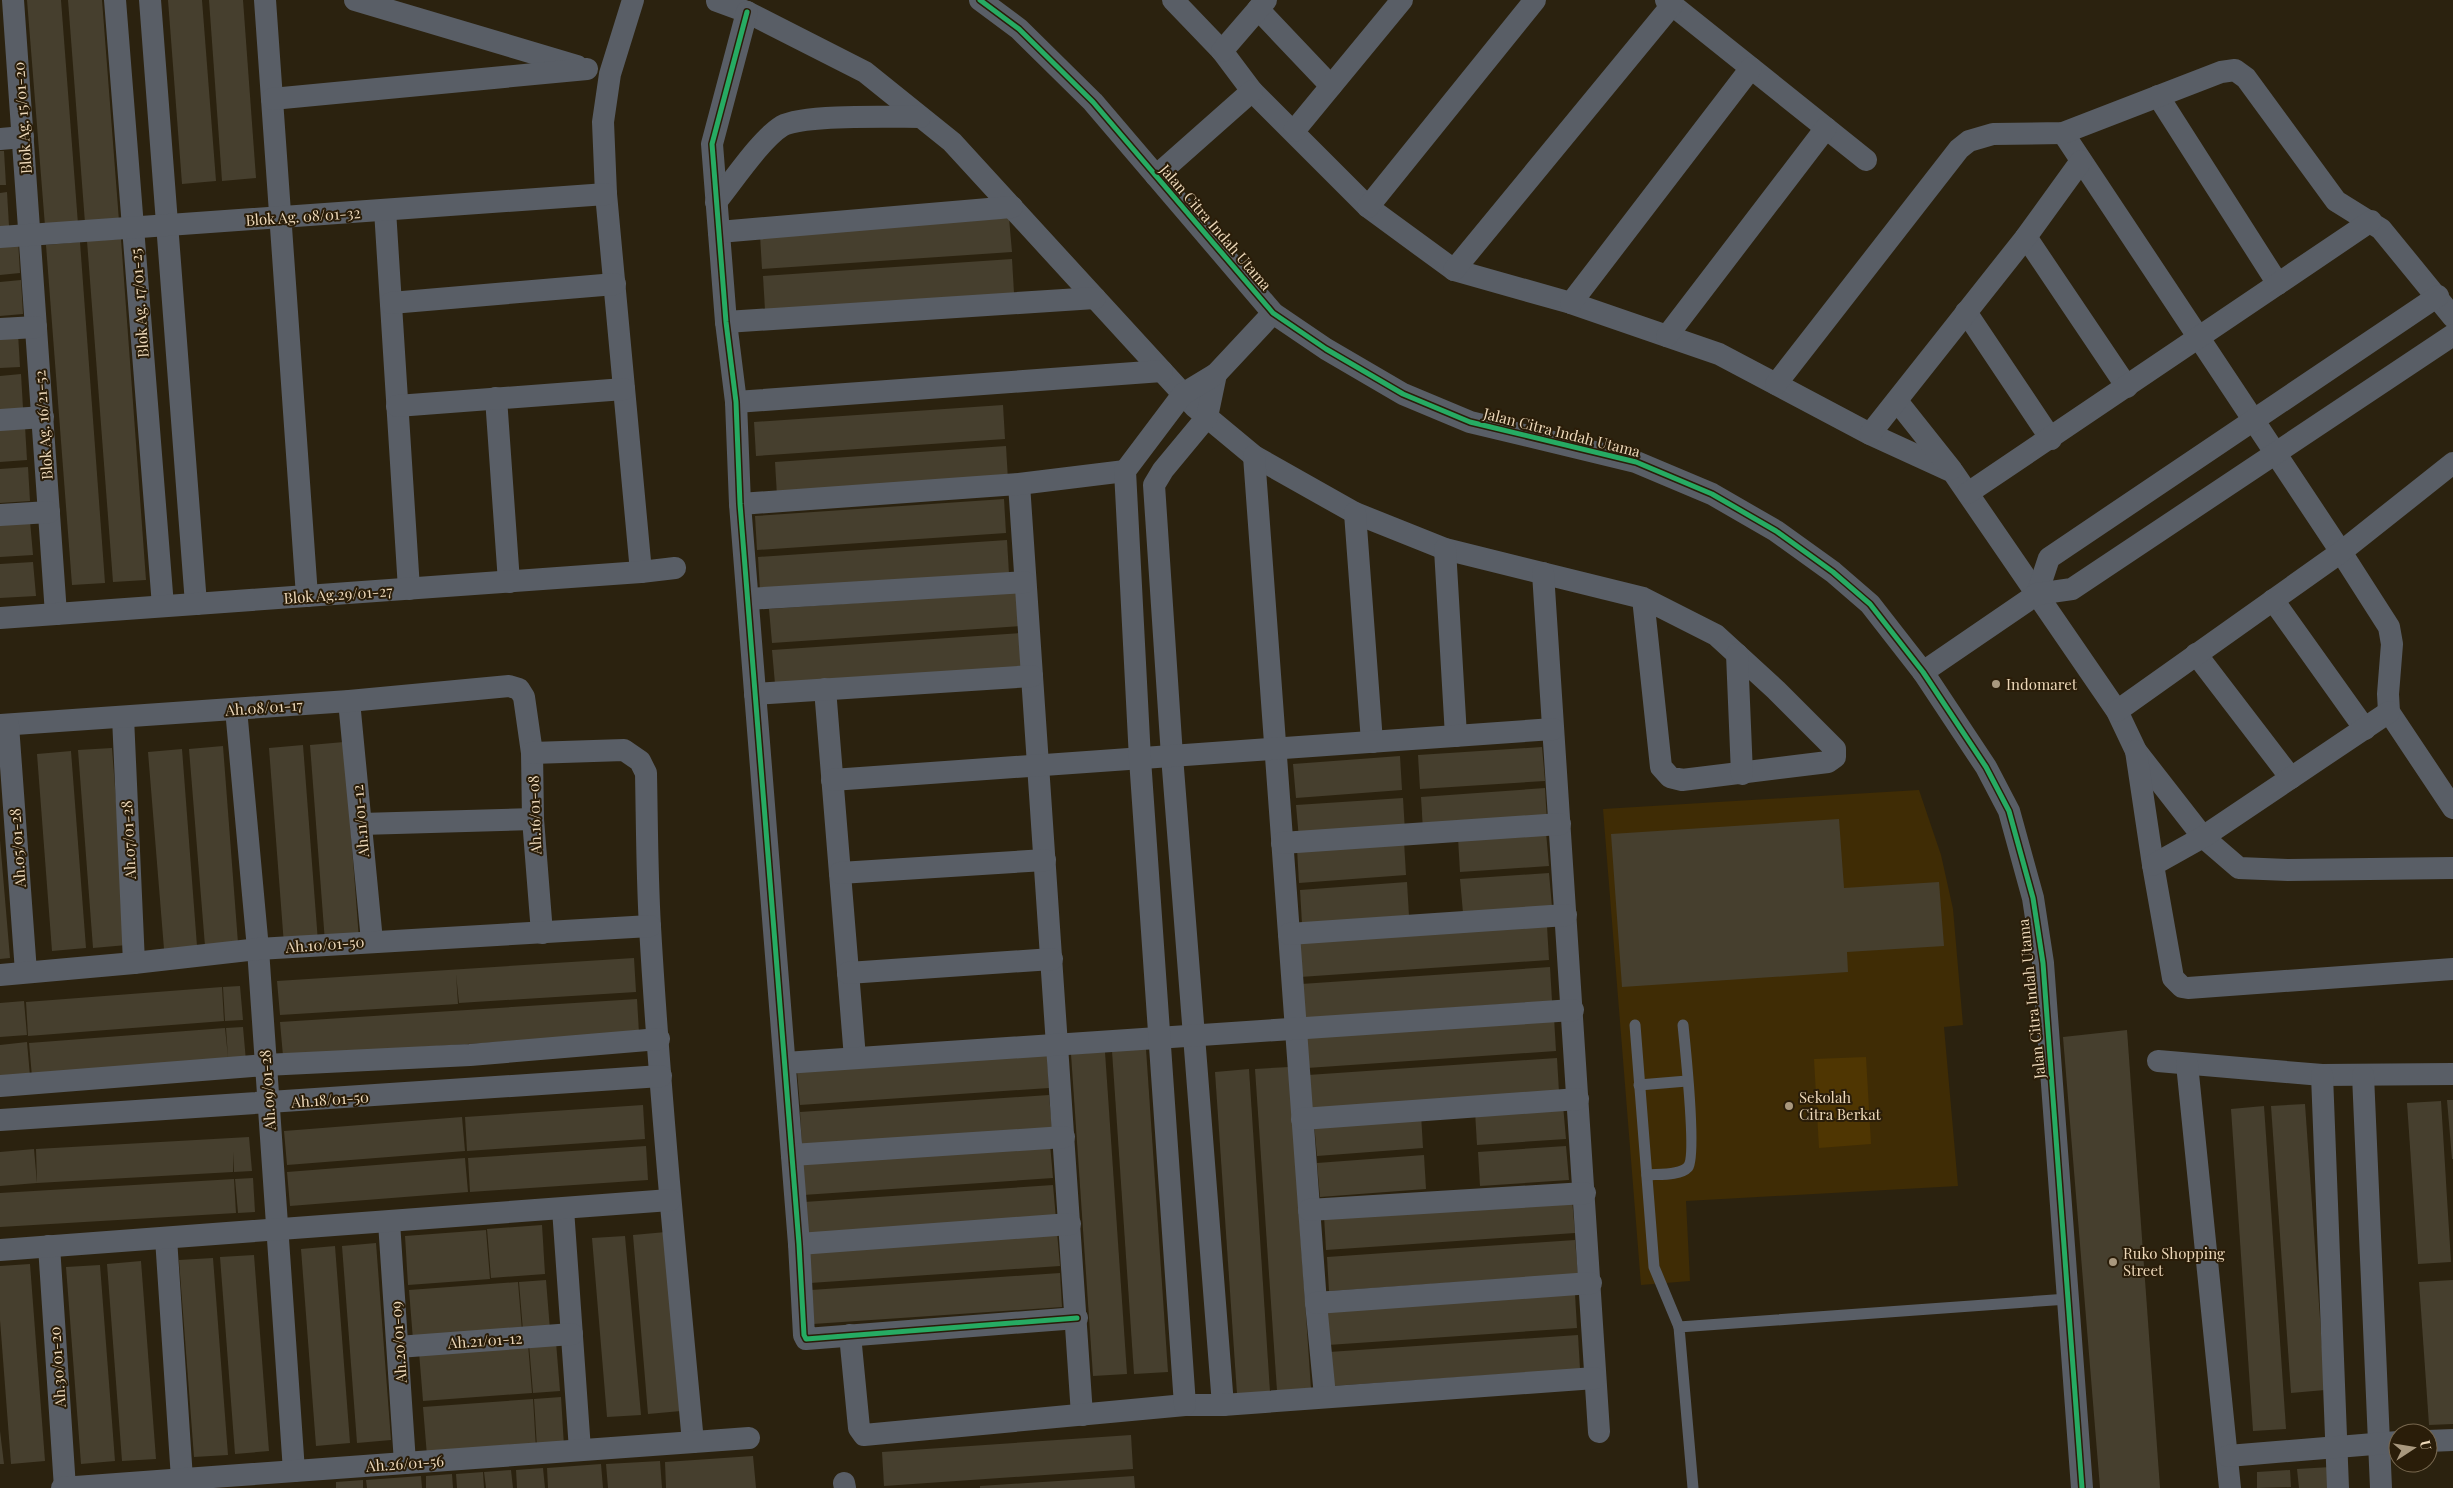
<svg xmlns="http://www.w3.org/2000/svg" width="2453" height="1488" font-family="'Playfair Display',serif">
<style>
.built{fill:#3f2c05}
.green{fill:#4f3602}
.building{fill:#463f2e}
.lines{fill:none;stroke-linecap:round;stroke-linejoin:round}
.lane{stroke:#595e66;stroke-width:11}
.street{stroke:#595e66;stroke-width:22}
.cycleway-casing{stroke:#2a1d09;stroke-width:8}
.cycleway{stroke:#26ab63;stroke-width:5}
.poi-dot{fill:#a9987e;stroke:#2a1d09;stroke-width:2}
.labels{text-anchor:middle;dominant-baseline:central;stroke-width:4;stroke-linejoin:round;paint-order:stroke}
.street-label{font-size:15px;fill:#edd8b9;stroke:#2a1d09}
.poi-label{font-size:15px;fill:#edd8b9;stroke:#2a1d09;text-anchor:start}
</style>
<rect width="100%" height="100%" fill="#2b220f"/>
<!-- built -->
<polygon class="built" points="1919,790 1941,855 1953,909 1963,1025 1944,1027 1958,1186 1686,1201 1690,1281 1641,1285 1603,809"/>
<!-- green -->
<polygon class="green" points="1866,1057 1871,1144 1819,1148 1814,1059"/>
<!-- building -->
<g class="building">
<polygon points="27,0 61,0 78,224 45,226"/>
<polygon points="68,0 102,0 119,221 85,223"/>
<polygon points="168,0 202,0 216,181 182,184"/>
<polygon points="209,0 243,0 256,178 222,181"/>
<polygon points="0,151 4,151 6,185 0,185"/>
<polygon points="7,192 9,226 0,227 0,193"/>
<polygon points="1009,218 1012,252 762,269 760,235"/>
<polygon points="18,239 20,273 0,275 0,240"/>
<polygon points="121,239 146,580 113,582 87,241"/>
<polygon points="80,242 105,583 72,585 46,245"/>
<polygon points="1012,259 1014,293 765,310 763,276"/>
<polygon points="21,280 23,314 0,316 0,282"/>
<polygon points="18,333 20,367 0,368 0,334"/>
<polygon points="21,374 23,408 0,410 0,376"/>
<polygon points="1003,405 1005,439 756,456 754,422"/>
<polygon points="25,426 27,460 0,462 0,428"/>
<polygon points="1006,446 1008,480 777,496 775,462"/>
<polygon points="28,467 30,501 0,503 0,469"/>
<polygon points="1004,499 1006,533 757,550 755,516"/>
<polygon points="30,521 33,555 0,557 0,523"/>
<polygon points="1007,540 1009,574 760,591 758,557"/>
<polygon points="33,562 36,596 0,598 0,564"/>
<polygon points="1018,592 1021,626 772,643 769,609"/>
<polygon points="1021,633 1024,667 775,684 772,650"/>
<polygon points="344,742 359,939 325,942 310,745"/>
<polygon points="303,745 318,942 284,945 269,748"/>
<polygon points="223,746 238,943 205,946 189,749"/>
<polygon points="1542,747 1545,781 1420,789 1418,755"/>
<polygon points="112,748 127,945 93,948 78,750"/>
<polygon points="182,749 197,946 164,949 148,752"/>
<polygon points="71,751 86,948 52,951 37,754"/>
<polygon points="1400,756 1402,790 1296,798 1293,764"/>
<polygon points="1545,788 1547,822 1423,830 1421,797"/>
<polygon points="1403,798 1405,832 1299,839 1296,805"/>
<polygon points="1839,819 1844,888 1939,882 1944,946 1847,952 1848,972 1622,987 1611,834"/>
<polygon points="1546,832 1549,866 1460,872 1458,838"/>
<polygon points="0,840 10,958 0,959"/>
<polygon points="1404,841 1406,875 1299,883 1297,849"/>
<polygon points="1549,873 1552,907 1463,913 1460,879"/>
<polygon points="1407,882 1409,916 1302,924 1300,890"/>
<polygon points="1547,926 1549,960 1300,977 1298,943"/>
<polygon points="634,958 636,992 459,1003 456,974 458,1004 280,1015 277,981"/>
<polygon points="1550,967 1552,1001 1303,1018 1301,984"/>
<polygon points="240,986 243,1020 225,1021 223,987"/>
<polygon points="222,987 224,1021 28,1036 26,1002"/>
<polygon points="637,999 639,1033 283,1056 280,1022"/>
<polygon points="24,1001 27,1035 0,1037 0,1003"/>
<polygon points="1554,1017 1556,1051 1307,1068 1305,1034"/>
<polygon points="243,1027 246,1061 32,1077 29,1043 225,1028 228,1057 226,1028"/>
<polygon points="2127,1030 2160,1488 2100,1488 2063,1037"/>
<polygon points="27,1042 30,1076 0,1079 0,1045"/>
<polygon points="1146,1049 1168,1372 1134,1374 1112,1051"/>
<polygon points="1105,1052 1127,1374 1093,1376 1071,1054"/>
<polygon points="1047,1054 1049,1088 800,1105 797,1071"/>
<polygon points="1557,1058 1559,1092 1310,1109 1308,1075"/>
<polygon points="1289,1067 1311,1389 1277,1391 1255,1069"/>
<polygon points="1249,1069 1270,1392 1237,1394 1215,1072"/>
<polygon points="1049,1095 1052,1129 802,1146 800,1112"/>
<polygon points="2447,1100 2453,1100 2453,1159 2452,1159"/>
<polygon points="2441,1101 2451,1262 2418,1264 2407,1103"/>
<polygon points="2305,1104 2325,1390 2291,1393 2271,1106"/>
<polygon points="643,1105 645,1139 467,1151 465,1117"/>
<polygon points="1563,1105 1566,1139 1477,1145 1475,1111"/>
<polygon points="2264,1106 2286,1429 2253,1431 2231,1109"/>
<polygon points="1421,1114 1423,1148 1317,1156 1314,1122"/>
<polygon points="462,1117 465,1151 287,1165 284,1131"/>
<polygon points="249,1137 252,1171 234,1172 233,1152 233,1172 37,1183 36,1149"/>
<polygon points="1050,1144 1053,1178 803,1195 801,1161"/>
<polygon points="646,1146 648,1180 470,1192 468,1158"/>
<polygon points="1566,1146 1569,1180 1480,1186 1478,1152"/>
<polygon points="34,1149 37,1183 0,1186 0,1152"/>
<polygon points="1424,1155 1426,1189 1320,1197 1317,1163"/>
<polygon points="465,1158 468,1192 290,1206 287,1172"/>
<polygon points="253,1178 255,1212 238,1213 235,1179"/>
<polygon points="234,1179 236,1213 0,1227 0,1193"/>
<polygon points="1053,1185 1056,1219 806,1236 804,1202"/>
<polygon points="1572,1199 1575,1233 1326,1250 1324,1216"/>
<polygon points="542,1225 545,1274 491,1278 487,1229"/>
<polygon points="486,1230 490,1279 408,1285 405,1236"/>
<polygon points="666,1232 681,1411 648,1414 633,1235"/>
<polygon points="1057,1232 1060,1266 810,1283 808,1249"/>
<polygon points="625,1236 641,1415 607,1417 592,1238"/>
<polygon points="1575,1240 1578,1274 1329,1291 1327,1257"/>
<polygon points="376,1243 391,1440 357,1443 342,1246"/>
<polygon points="335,1246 350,1443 316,1446 301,1249"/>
<polygon points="254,1255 269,1451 235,1454 220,1257"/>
<polygon points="213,1258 228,1455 194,1457 179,1260"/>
<polygon points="141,1261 156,1459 122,1461 107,1264"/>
<polygon points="30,1264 45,1461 11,1464 0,1320 0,1266"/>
<polygon points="100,1265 115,1461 81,1464 66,1267"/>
<polygon points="1060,1273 1062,1307 813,1324 811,1290"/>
<polygon points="546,1280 550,1330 523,1331 519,1282"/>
<polygon points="2453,1280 2453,1424 2429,1425 2419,1282"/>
<polygon points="518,1282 522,1331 413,1340 409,1290"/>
<polygon points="1575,1294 1577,1328 1328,1345 1326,1311"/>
<polygon points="1578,1335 1580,1369 1331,1386 1329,1352"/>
<polygon points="556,1342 560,1391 533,1393 529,1344"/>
<polygon points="528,1344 532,1393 423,1401 419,1352"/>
<polygon points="561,1397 564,1446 537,1448 534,1399"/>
<polygon points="533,1399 536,1448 427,1456 423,1407"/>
<polygon points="0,1431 4,1464 0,1464"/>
<polygon points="1131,1435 1133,1469 884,1486 882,1452"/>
<polygon points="753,1456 756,1488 666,1488 665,1462"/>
<polygon points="660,1461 662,1488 608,1488 606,1464"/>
<polygon points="601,1464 603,1488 548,1488 547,1468"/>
<polygon points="2331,1467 2333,1488 2299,1488 2297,1469"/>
<polygon points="543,1468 545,1488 517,1488 516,1470"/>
<polygon points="511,1470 513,1488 486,1488 484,1472"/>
<polygon points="2290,1470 2291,1487 2257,1488 2257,1472"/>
<polygon points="483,1472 484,1488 457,1488 456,1474"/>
<polygon points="452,1474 453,1488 426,1488 426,1476"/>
<polygon points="421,1476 422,1488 367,1488 366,1480"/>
<polygon points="1134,1476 1135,1488 980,1488 980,1486"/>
<polygon points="363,1480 363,1488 336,1488 336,1482"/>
</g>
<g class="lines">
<!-- lane -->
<g class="lane">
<polyline points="1635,1025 1654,1267 1679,1327"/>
<polyline points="1639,1085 1687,1081"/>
<path d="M1647,1175C1658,1174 1680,1176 1688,1167C1697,1157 1685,1045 1683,1025"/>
<polyline points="1693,1488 1679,1327 2068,1299"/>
</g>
<!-- street -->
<g class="street">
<polyline points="13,0 56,614"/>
<polyline points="115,0 163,606"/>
<polyline points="150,0 196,604"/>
<polyline points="265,0 307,596"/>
<polyline points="355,0 577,66"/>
<polyline points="633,0 610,74 603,122 606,194 641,572"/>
<polyline points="980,0 1019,29 1093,102 1273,313 1326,349 1403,394 1470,422 1636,462 1712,494 1776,531 1833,572 1870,604 1923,672 1986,767 2009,811 2033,898 2043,963 2082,1488"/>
<polyline points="1173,0 1222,51 1252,91 1368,207 1454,270 1571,303 1719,354 1870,434 1953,472 2117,711 2136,751 2203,837 2239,868 2288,870 2453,868"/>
<polyline points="1666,0 1866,160"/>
<polyline points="717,1 747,12 865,72 952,142 1195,407 1254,456 1355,513 1445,549 1643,598 1716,635 1776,690 1835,749 1835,757 1828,762 1682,780 1670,777 1661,767 1643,598"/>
<polyline points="1258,9 1331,86"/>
<polyline points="747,12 712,144 726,322 736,402 740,504 799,1244 804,1335 806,1339 1077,1318"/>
<polyline points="1222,51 1266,0"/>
<polyline points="2158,96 2278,284"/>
<polyline points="272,99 587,69"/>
<polyline points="1294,131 1402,0"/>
<polyline points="2063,133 2341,552 2389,627 2392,644 2388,694 2389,712 2453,808"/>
<polyline points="0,139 23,137"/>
<polyline points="1156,176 1252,91"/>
<path d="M716,202C733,181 761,139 782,126C803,114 892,117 920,117"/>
<polyline points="1368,207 1535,0"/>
<polyline points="385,210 409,589"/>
<polyline points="719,232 1012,207"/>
<polyline points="0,237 606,194"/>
<polyline points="2026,237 2127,387"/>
<polyline points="1454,270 1672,5 1670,0"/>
<polyline points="391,303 615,284"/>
<polyline points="1571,303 1751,68"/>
<polyline points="1966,312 2051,439"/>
<polyline points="726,322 1095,298"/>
<polyline points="0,329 36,327"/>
<polyline points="1667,336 1826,128"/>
<polyline points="1216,374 1207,417 1163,470 1154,485 1172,756 1223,1405"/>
<polyline points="1776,384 1959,149 1969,141 1993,134 2063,133 2221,72 2235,70 2246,78 2336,201 2381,229 2453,317"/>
<polyline points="496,398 509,582"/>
<polyline points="1897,401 1951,469"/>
<polyline points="736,402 1162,371"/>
<polyline points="397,406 624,389"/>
<polyline points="0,420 43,417"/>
<polyline points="1870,434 2026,237 2081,161"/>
<polyline points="1254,456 1316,1303 1325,1396"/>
<polyline points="1019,484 1082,1415"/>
<polyline points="1968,493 2371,221"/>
<polyline points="740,504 1019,484 1125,471"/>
<polyline points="1355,513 1372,742"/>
<polyline points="0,515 49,512"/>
<polyline points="1445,549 1456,736"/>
<polyline points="1543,573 1599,1432"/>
<polyline points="2037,594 2049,558 2438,296"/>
<polyline points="748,599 1025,582"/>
<polyline points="2273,600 2365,729"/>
<polyline points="0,618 641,572 675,568"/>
<polyline points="1737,654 1742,774"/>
<polyline points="2196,654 2291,778"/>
<polyline points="1923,672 2037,594 2072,589 2453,335"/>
<polyline points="825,689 855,1058"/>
<polyline points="755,694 1032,676"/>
<polyline points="349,701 372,941"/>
<polyline points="236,709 258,949 294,1471"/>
<polyline points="2117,711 2341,552 2453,463"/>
<polyline points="123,717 134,963"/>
<polyline points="0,725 349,701 509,686 519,689 524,697 532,753 533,819 542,933"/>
<polyline points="8,725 26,972"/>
<polyline points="2136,751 2153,865 2173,978 2182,987 2188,988 2453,969"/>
<path d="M532,753L624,750L640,761L646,773C647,824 647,876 650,927C660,1099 677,1271 693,1442"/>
<polyline points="832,780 1553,729"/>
<polyline points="361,824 533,819"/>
<polyline points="1282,843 1560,824"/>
<polyline points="2153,865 2203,837 2389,712"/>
<polyline points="840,873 1045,860"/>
<polyline points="1289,934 1566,915"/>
<polyline points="848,973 1052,959"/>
<polyline points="0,975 134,963 258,949 650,926"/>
<polyline points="2158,1061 2322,1075 2453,1074"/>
<polyline points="785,1063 1573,1010"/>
<polyline points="2187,1064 2230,1488"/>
<polyline points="2322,1075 2338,1488"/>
<polyline points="2363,1075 2381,1488"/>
<polyline points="0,1086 265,1065 470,1055 659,1039"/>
<polyline points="1302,1119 1578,1099"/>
<polyline points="0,1120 661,1076"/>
<polyline points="792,1155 1064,1137"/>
<polyline points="563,1209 580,1450"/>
<polyline points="1309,1210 1585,1193"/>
<polyline points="389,1222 405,1463"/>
<polyline points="166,1238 182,1479"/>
<polyline points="799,1244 1070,1224"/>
<polyline points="49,1246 65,1488"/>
<polyline points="0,1250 670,1200"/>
<polyline points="1316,1303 1591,1283"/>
<polyline points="850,1335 859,1428 864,1435 1185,1405 1223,1405 1595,1378"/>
<polyline points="398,1347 572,1334"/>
<polyline points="1185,1405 1140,759 1125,471 1183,394 1216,374 1273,313"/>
<polyline points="2428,1441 2453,1440"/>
<polyline points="2228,1456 2398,1442"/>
<polyline points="844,1483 845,1488"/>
<polyline points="62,1488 749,1438"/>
</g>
<!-- cycleway casing -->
<g class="cycleway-casing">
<g id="cycleway">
<polyline points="980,0 1019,29 1093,102 1273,313 1326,349 1403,394 1470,422 1636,462 1712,494 1776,531 1833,572 1870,604 1923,672 1986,767 2009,811 2033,898 2043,963 2082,1488"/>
<polyline points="747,12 712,144 726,322 736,402 740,504 799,1244 804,1335 806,1339 1077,1318"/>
</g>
</g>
<!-- cycleway -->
<use href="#cycleway" class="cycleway"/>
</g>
<!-- markers -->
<g class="poi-dot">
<circle cx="1996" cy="684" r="5"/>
<circle cx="1789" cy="1106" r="5"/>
<circle cx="2113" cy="1262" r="5"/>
</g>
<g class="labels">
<!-- street labels -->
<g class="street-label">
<text transform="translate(22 118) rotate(-94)">Blok Ag. 15/01-20</text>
<text transform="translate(303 216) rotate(-4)">Blok Ag. 08/01-32</text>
<text transform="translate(1216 227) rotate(49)">Jalan Citra Indah Utama</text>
<text transform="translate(139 303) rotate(-94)">Blok Ag. 17/01-25</text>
<text transform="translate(43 425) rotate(-94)">Blok Ag. 16/21-52</text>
<text transform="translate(1562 432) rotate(14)">Jalan Citra Indah Utama</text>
<text transform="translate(338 594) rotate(-4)">Blok Ag.29/01-27</text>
<text transform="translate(264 707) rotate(-4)">Ah.08/01-17</text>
<text transform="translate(534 815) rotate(-92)">Ah.16/01-08</text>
<text transform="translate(360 821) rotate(-95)">Ah.11/01-12</text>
<text transform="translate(128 840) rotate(-93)">Ah.07/01-28</text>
<text transform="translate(17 848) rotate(-94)">Ah.05/01-28</text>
<text transform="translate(325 944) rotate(-4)">Ah.10/01-50</text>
<text transform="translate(2031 999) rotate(-96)">Jalan Citra Indah Utama</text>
<text transform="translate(267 1090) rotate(-94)">Ah.09/01-28</text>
<text transform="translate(330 1099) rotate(-4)">Ah.18/01-50</text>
<text transform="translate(485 1340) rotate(-4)">Ah.21/01-12</text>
<text transform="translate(398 1342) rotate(-94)">Ah.20/01-09</text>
<text transform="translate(57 1367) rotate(-94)">Ah.30/01-20</text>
<text transform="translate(405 1463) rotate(-4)">Ah.26/01-56</text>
</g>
<!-- poi labels -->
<g class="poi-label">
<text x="2006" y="684">Indomaret</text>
<text x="1799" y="1097">Sekolah<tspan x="1799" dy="17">Citra Berkat</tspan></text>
<text x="2123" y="1253">Ruko Shopping<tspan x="2123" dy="17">Street</tspan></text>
</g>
</g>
<!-- north arrow -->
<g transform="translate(2413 1448) rotate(78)"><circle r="24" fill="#2a1d09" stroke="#78684f"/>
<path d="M0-4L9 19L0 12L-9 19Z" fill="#a9987e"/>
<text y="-8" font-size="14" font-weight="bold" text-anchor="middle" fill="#edd8b9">U</text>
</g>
</svg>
